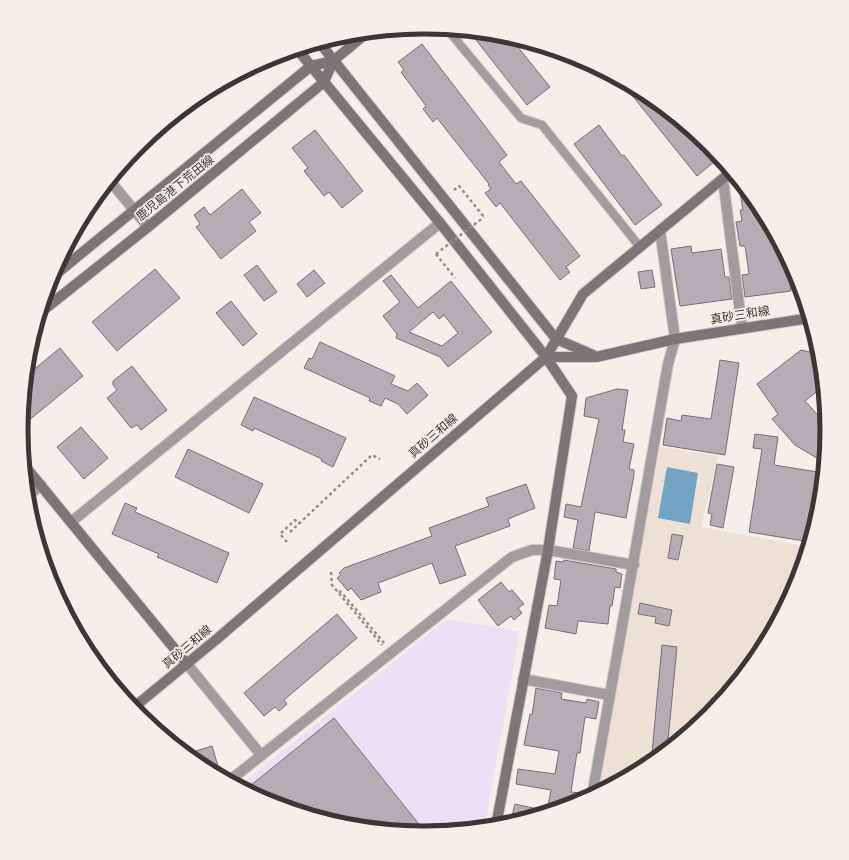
<svg xmlns="http://www.w3.org/2000/svg" width="849" height="860" font-family="'Alegreya Sans','Noto Sans JP',sans-serif">
<style>
.commercial{fill:#eee0f4}
.built{fill:#ede0d5}
.water{fill:#72a4c6}
.building{fill:#b5adb3;stroke:#766f74;fill-rule:evenodd}
.lines{fill:none;stroke-linecap:round;stroke-linejoin:round}
.lane-casing{stroke:#d0c9c4;stroke-width:10}
.street-casing{stroke:#d0c9c4;stroke-width:12}
.secondary-casing{stroke:#d0c9c4;stroke-width:12}
.path{stroke:#938e89;stroke-width:2.5;stroke-dasharray:3 3;stroke-linecap:butt}
.lane{stroke:#a19c9d;stroke-width:8}
.street{stroke:#a19c9d;stroke-width:10}
.secondary{stroke:#7b7576;stroke-width:10}
.path-bridge{stroke:#938e89;stroke-width:2.5;stroke-dasharray:3 3;stroke-linecap:butt}
.labels{text-anchor:middle;dominant-baseline:central;stroke-width:3.5;stroke-linejoin:round;paint-order:stroke}
.street-label{font-size:12px;fill:#3a3734;stroke:#f6eee8}
.rim{fill:none;stroke:#3a3734;stroke-width:5}
</style>
<rect width="100%" height="100%" fill="#f6eee8"/>
<!-- commercial -->
<polygon class="commercial" points="447,619 520,631 485,824 480,828 424,833 346,826 270,803 239,786"/>
<!-- built -->
<polygon class="built" points="660,447 718,456 701,527 809,547 797,585 760,654 710,715 648,766 598,792"/>
<!-- water -->
<polygon class="water" points="667,467 698,473 690,524 658,518"/>
<!-- building -->
<g class="building">
<polygon points="469,31 509,36 550,87 527,105"/>
<polygon points="422,44 507,155 499,162 516,184 521,181 580,256 566,267 570,272 560,280 500,203 496,207 485,193 491,189 488,185 489,184 437,118 433,122 423,109 426,106 401,72 404,70 398,62"/>
<polygon points="638,89 649,95 710,145 720,157 697,176 631,94"/>
<polygon points="599,125 622,156 624,155 662,205 635,225 574,144"/>
<polygon points="315,130 363,191 342,208 329,192 324,196 304,171 308,168 292,148"/>
<polygon points="738,180 760,206 786,254 791,291 745,297 742,275 749,274 745,246 740,246 736,222 742,221 740,210 743,210"/>
<polygon points="242,189 261,213 249,222 256,231 221,259 196,227 200,224 194,215 204,207 210,215"/>
<polygon points="691,246 692,253 721,249 725,277 729,277 732,299 680,306 671,249"/>
<polygon points="257,265 277,292 264,301 244,275"/>
<polygon points="155,269 180,298 117,351 92,322"/>
<polygon points="314,270 325,283 307,297 297,284"/>
<polygon points="652,270 655,287 641,289 638,272"/>
<path d="M391,275L418,308L451,281L492,332L448,367L440,357L396,338L397,334L383,316L400,302L383,281ZM433,312L439,319L444,315L458,333L442,346L409,332Z"/>
<polygon points="231,301 257,334 243,346 216,313"/>
<polygon points="320,342 395,376 391,384 408,391 417,383 428,395 407,414 398,404 385,398 381,406 369,401 370,398 304,368 309,358 312,359"/>
<polygon points="60,348 83,376 28,421 22,415 26,376"/>
<polygon points="801,350 810,352 821,362 824,386 805,401 828,426 825,463 795,445 772,419 778,414 757,384"/>
<polygon points="720,360 739,363 725,455 663,445 667,418 681,421 682,415 711,419"/>
<polygon points="132,366 167,410 141,430 137,425 131,428 107,398 117,390 113,385 113,381"/>
<polygon points="617,389 628,390 622,430 625,430 623,442 634,444 629,469 634,470 634,475 626,518 595,512 589,551 573,548 578,520 564,517 566,504 581,507 599,419 584,416 586,398"/>
<polygon points="254,397 346,438 333,467 321,461 322,459 254,428 253,431 241,425"/>
<polygon points="81,427 108,458 84,479 57,447"/>
<polygon points="755,434 778,437 774,465 824,473 820,509 810,542 749,532 762,449 753,448"/>
<polygon points="188,449 263,484 249,513 175,477"/>
<polygon points="717,464 734,467 723,528 710,525 712,514 708,513"/>
<polygon points="526,484 535,508 508,519 510,526 455,546 466,575 440,584 432,563 378,583 381,592 361,600 351,588 348,591 337,578 341,575 339,573 344,568 432,536 429,528 489,506 486,498"/>
<polygon points="125,503 137,508 135,512 229,553 217,583 157,557 159,554 112,534"/>
<polygon points="672,534 683,536 678,560 668,558"/>
<polygon points="564,560 616,569 616,572 622,574 620,588 615,587 612,606 610,606 608,624 578,621 576,634 545,628 549,605 557,606 561,580 554,579 556,561 563,562"/>
<polygon points="501,582 509,592 512,590 524,604 518,608 522,613 514,620 511,616 498,626 478,600"/>
<polygon points="640,603 672,610 669,626 655,623 656,617 638,614"/>
<polygon points="337,614 357,638 284,700 287,704 279,711 275,707 264,716 244,693"/>
<polygon points="662,645 677,647 667,750 651,764"/>
<polygon points="536,688 562,693 561,699 586,703 587,699 599,702 596,719 585,717 580,753 577,753 571,792 580,793 579,803 510,824 515,804 547,811 551,790 516,784 518,769 555,774 559,751 524,745 530,714 532,715"/>
<polygon points="334,718 426,833 346,826 270,803 245,790"/>
<polygon points="212,746 221,776 200,765 186,754"/>
</g>
<g class="lines">
<!-- lane casing -->
<g class="lane-casing">
<polyline id="lane" points="447,29 521,118 542,125 640,247"/>
</g>
<!-- street casing -->
<g class="street-casing">
<g id="street">
<polyline points="723,179 742,328"/>
<polyline points="110,181 148,227"/>
<polyline points="28,496 41,485"/>
<polyline points="71,522 440,223"/>
<polyline points="187,664 261,755"/>
<polyline points="523,679 609,695"/>
<polyline points="229,781 512,557 532,550 548,550 634,565"/>
<path d="M592,796C617,652 644,508 668,364L675,339L660,230"/>
</g>
</g>
<!-- secondary casing -->
<g class="secondary-casing">
<g id="secondary">
<polyline points="319,42 556,339 593,355"/>
<polyline points="297,49 440,223 546,357 572,396 548,550 496,826"/>
<polyline points="51,278 311,66 333,61 368,32"/>
<polyline points="41,312 148,227 324,82 333,61"/>
<polyline points="546,357 583,294 732,171"/>
<polyline points="24,465 187,664"/>
<polyline points="133,708 218,638 546,357 596,357 675,339 810,318"/>
</g>
</g>
<!-- path -->
<g class="path">
<polyline points="454,190 459,186 484,217"/>
<polyline points="436,254 455,278"/>
<polyline points="290,532 372,455 380,459"/>
<polyline points="287,542 280,534 295,520 299,524"/>
<polyline points="331,572 332,585 382,645"/>
<polyline points="339,591 342,593 385,644"/>
</g>
<!-- lane -->
<use href="#lane" class="lane"/>
<!-- street -->
<use href="#street" class="street"/>
<!-- secondary -->
<use href="#secondary" class="secondary"/>
<!-- path-bridge -->
<polyline class="path-bridge" points="436,254 484,217"/>
</g>
<g class="labels">
<!-- street labels -->
<g class="street-label">
<text transform="translate(175 188) rotate(-39)">鹿児島港下荒田線</text>
<text transform="translate(740 315) rotate(-9)">真砂三和線</text>
<text transform="translate(433 436) rotate(-41)">真砂三和線</text>
<text transform="translate(187 647) rotate(-40)">真砂三和線</text>
</g>
</g>
<!-- crop -->
<path d="M0 0H849V860H0ZM28 430a396 396 0 1 1 792 0a396 396 0 1 1-792 0Z" fill="#f6eee8" fill-rule="evenodd"/>
<path class="rim" d="M28 430a396 396 0 1 1 792 0a396 396 0 1 1-792 0Z"/>
</svg>
